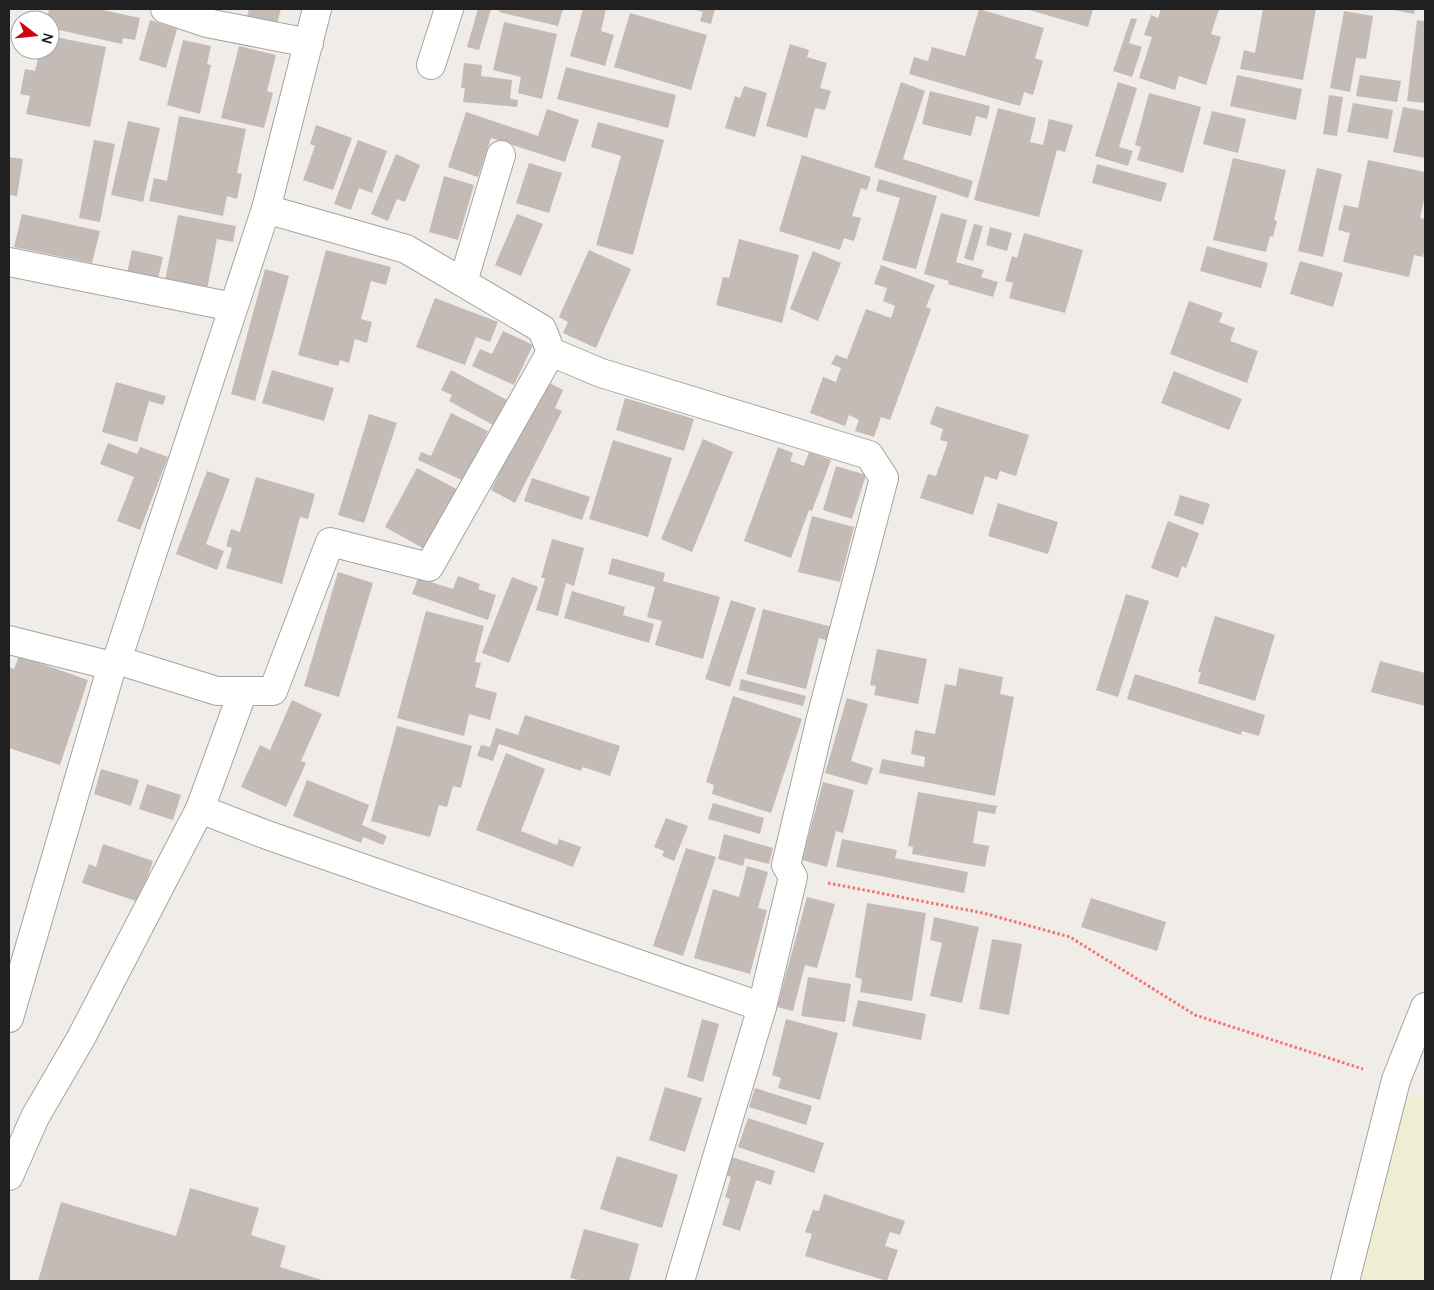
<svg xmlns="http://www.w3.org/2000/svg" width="1434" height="1290" font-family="Manrope,sans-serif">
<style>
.farmland{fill:#efeed2}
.building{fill:#c5bbb6}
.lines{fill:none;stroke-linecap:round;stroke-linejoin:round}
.minor-casing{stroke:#a4a4a4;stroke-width:30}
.path{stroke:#f87170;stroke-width:3;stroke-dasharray:2.5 2.5;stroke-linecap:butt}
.minor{stroke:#fff;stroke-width:28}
</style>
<rect width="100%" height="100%" fill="#f0ece7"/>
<!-- farmland -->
<polygon class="farmland" points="1421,1096 1425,1098 1425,1281 1350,1281 1400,1103"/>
<!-- building -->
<g class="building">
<polygon points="49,9 98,9 140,18 135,40 123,38 122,44 50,28 50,20 47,20"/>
<polygon points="249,9 281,9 277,24 247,17"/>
<polygon points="478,9 491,9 479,50 467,47"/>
<polygon points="500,9 563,9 558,26 499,12"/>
<polygon points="583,9 606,9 601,31 614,35 605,66 570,56"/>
<polygon points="692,9 715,9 711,24 700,21 703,12"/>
<polygon points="979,9 1044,28 1035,58 1043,61 1033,95 1024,92 1020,106 909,74 914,57 928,61 932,47 965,56"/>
<polygon points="1026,9 1093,9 1088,27"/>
<polygon points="1161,9 1219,9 1211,34 1221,37 1206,85 1179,76 1175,90 1139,78 1152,37 1144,35 1151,15 1158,18"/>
<polygon points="1263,9 1316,9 1303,80 1240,69 1244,50 1255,53"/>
<polygon points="1388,9 1415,9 1414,14"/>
<polygon points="1344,11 1373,16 1366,59 1356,58 1350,92 1330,88"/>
<polygon points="630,13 707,35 691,90 614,67"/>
<polygon points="1131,18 1137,19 1129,43 1142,47 1132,77 1113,71"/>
<polygon points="150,20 177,29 166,68 139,60"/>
<polygon points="1417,20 1425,21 1425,103 1407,101"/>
<polygon points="504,22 557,34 542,99 518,93 521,77 493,70"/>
<polygon points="50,36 106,47 90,127 26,114 30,96 20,94 25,69 35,71 40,50 50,50"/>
<polygon points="183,40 211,46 207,64 211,65 200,114 167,105"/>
<polygon points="790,44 809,50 807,57 827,63 820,88 831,91 825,110 815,108 807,138 766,126"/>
<polygon points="239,46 276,55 267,91 273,93 264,128 221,118"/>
<polygon points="464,63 482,65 481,76 512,80 510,99 518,100 517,107 463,102 465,88 461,88"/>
<polygon points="566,67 676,95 668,128 557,99"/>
<polygon points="1237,75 1302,89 1296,120 1230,106"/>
<polygon points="1360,75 1401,81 1397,102 1356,96"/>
<polygon points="901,82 925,91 903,159 973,181 968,198 874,167"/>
<polygon points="1118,82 1137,88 1119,147 1133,151 1128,166 1095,156"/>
<polygon points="744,86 767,93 755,137 725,128 735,96 740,98"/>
<polygon points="930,91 990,106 987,119 976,116 971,136 922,124"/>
<polygon points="1149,93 1201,107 1183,173 1137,160 1141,147 1135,145"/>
<polygon points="1329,95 1343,97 1337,136 1323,134"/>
<polygon points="1353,103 1393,110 1388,139 1347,132"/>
<polygon points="1403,107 1425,111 1425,158 1393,152"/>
<polygon points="998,108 1036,118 1030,142 1043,145 1049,119 1073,125 1065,152 1057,150 1039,217 974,200"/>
<polygon points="547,109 579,120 565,162 491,138 478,177 448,167 466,112 538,136"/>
<polygon points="1212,111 1246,119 1238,153 1203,144"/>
<polygon points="179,116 246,129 237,173 242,174 237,199 227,196 223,216 149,201 154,178 167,181"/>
<polygon points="128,121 160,128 143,202 111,195"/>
<polygon points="598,122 664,140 633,255 596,245 621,156 591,147"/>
<polygon points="316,125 352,138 333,190 303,180 315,146 310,144"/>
<polygon points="94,140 115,144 100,222 79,218"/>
<polygon points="358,140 387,151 372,193 359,188 351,210 334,204"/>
<polygon points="396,154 420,165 405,202 397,199 388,221 371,214"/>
<polygon points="802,155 871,177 867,190 861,188 852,216 861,218 854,241 844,238 840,250 779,231"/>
<polygon points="9,157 23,159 17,196 9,195"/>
<polygon points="1233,158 1286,170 1274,220 1277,221 1273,237 1270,236 1266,252 1213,240"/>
<polygon points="1368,160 1425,172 1425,196 1420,218 1425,219 1425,247 1423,257 1414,255 1409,277 1343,262 1350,233 1338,230 1344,205 1358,208"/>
<polygon points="529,163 562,173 549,213 516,203"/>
<polygon points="1097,164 1167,183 1161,202 1092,183"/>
<polygon points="1317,168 1342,174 1323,257 1298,251"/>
<polygon points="444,176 474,185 458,240 429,232"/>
<polygon points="879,179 937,196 916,269 882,260 900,198 876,191"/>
<polygon points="941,213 967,220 956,262 984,270 981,277 998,282 993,297 948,284 949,281 924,274"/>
<polygon points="22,214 100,231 92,263 14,247"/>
<polygon points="517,214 543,224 521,276 495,265"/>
<polygon points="178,215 236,226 233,242 217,239 207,289 165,281"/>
<polygon points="974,224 983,226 973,261 964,258"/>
<polygon points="990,227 1012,233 1007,251 986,245"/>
<polygon points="1024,233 1083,250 1065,313 1009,298 1013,283 1005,281 1012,256 1017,258"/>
<polygon points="739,239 799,255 782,323 716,305 723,277 729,278"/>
<polygon points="1207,246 1268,263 1261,288 1200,271"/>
<polygon points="132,250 163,257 158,279 127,273"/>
<polygon points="326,250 391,267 386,285 371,281 361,319 372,322 367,343 355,339 349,363 340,360 338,366 298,355"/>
<polygon points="589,250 631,269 596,348 563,333 568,322 559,317"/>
<polygon points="813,251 841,263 818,321 790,309"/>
<polygon points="1300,261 1343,273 1333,307 1290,294"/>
<polygon points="881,265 935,285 926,307 931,309 890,420 881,417 874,437 855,431 859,420 849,415 845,426 810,413 823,377 836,382 841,368 831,364 836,355 847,359 866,309 891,318 895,306 883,301 887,288 874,284"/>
<polygon points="265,269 289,276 255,401 231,394"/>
<polygon points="435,298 498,322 490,342 476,337 465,365 416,347"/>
<polygon points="1189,301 1223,313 1219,322 1235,328 1230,341 1258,351 1247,383 1170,354"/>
<polygon points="503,331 533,345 514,385 472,366 480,349 492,354"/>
<polygon points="272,370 334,388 324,421 262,403"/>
<polygon points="451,370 507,400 493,425 449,401 452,395 441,390"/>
<polygon points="1174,371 1242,399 1229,430 1161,403"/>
<polygon points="546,381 563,390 555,408 562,411 515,503 491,490"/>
<polygon points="116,382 166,396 163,405 149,401 137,442 102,432"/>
<polygon points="625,398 694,419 684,451 616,430"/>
<polygon points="936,406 1029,435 1016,476 1000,471 997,480 985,476 973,515 920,498 928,474 936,476 948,442 940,440 943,429 930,424"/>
<polygon points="451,413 488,431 464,481 418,460 421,452 431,456"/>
<polygon points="369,414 397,423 364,523 338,515"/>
<polygon points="703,439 733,452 692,552 661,539"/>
<polygon points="613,440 672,458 648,537 589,519"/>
<polygon points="108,443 137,454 140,447 168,457 140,530 117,521 134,477 100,464"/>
<polygon points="778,447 793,453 790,461 804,466 809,452 831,460 812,511 809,510 791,558 744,541"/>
<polygon points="836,466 866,475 852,519 823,510"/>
<polygon points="417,468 460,491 428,551 385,527"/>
<polygon points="207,471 230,479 206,544 224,551 217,570 176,554"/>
<polygon points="256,477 315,494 308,519 300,517 282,584 226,568 232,548 226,546 231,529 240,532"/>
<polygon points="532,478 590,497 582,520 524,501"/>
<polygon points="1180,495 1210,504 1203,525 1174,515"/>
<polygon points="998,503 1058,522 1048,554 988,536"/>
<polygon points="812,516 854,527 840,582 798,572"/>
<polygon points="1168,521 1199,533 1186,568 1182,566 1178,578 1151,568"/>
<polygon points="552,539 584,548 574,586 566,583 558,616 536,610 545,578 541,578"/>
<polygon points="612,558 665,573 663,581 720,597 703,659 655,645 662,621 647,617 655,587 608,574"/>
<polygon points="338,572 373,583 339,697 304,686"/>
<polygon points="458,576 480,584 478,589 496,595 488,620 412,594 418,578 453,589"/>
<polygon points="512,577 538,587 509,663 482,653"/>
<polygon points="572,591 625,607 623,615 654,624 649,643 564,618"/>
<polygon points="1126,594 1149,601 1118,697 1096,690"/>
<polygon points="731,600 756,608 730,687 705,679"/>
<polygon points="763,609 836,628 832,642 819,638 806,689 746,674"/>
<polygon points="426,611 484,626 475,662 481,663 475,687 497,693 490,720 469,714 464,736 397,718"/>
<polygon points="1215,616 1275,635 1255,701 1198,683 1201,672 1198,672"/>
<polygon points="877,649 927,659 918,704 874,695 876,686 870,685"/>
<polygon points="19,656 88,680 60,765 9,748 9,667 14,669"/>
<polygon points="1380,661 1425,673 1425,706 1371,692"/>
<polygon points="959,668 1003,677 1000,694 1014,697 995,796 879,773 882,759 924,767 925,757 911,754 915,730 935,734 945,684 956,686"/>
<polygon points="1135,674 1265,715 1259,736 1242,731 1241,735 1127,699"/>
<polygon points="741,679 806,696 803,706 739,690"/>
<polygon points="733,696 802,719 771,813 712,794 714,785 706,782"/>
<polygon points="847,698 868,704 851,761 873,768 867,785 825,773"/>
<polygon points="292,700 322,714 301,761 306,763 286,807 241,787 260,745 270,750"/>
<polygon points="525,715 620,746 610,776 583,767 581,771 499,744 493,761 477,756 481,745 490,747 496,728 518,735"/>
<polygon points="397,726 472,746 461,788 453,786 447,807 439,805 430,837 371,821"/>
<polygon points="506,753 545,769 521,831 557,845 559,839 581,847 573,867 476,830"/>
<polygon points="101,769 139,780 131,806 94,794"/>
<polygon points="307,780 369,805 362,825 387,836 383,845 363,837 361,843 293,816"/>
<polygon points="823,782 854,790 843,833 836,831 827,867 802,860"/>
<polygon points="147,784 181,795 173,820 139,809"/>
<polygon points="918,792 997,806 995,814 978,811 973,843 989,846 985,867 912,854 913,847 908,846"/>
<polygon points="713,803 764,818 760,834 708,819"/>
<polygon points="666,818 688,826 674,861 662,856 664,851 654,847"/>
<polygon points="724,834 773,848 769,864 745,858 743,866 718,859"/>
<polygon points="842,839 897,850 895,858 968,872 964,893 836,867"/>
<polygon points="103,844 153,861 139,902 82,883 89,864 96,867"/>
<polygon points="686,848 716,857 683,956 653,946"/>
<polygon points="747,866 768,872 758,908 767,910 750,974 694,958 713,889 739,897"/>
<polygon points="807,897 835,904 817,968 805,965 793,1011 777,1007"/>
<polygon points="1091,898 1166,922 1157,951 1081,927"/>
<polygon points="867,903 926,913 912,1001 860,992 862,979 855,977"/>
<polygon points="934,917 979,927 962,1003 930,996 942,943 930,940"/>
<polygon points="992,939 1022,944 1009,1015 979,1009"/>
<polygon points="808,977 851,984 845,1022 801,1016"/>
<polygon points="858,1000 926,1014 921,1040 852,1026"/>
<polygon points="702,1019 719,1024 703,1082 687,1077"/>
<polygon points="786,1019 838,1033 820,1100 778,1088 781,1078 772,1075"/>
<polygon points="665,1087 702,1098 685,1152 649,1140"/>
<polygon points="755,1088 812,1106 806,1125 749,1107"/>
<polygon points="748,1118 824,1143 814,1173 738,1147"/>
<polygon points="617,1156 678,1175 662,1228 600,1209"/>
<polygon points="732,1157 775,1171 771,1185 756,1180 740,1231 722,1225 730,1199 725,1197 731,1177 726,1175"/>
<polygon points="190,1188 259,1208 251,1235 286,1246 280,1267 325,1281 38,1281 61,1202 176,1236"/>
<polygon points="824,1194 905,1221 900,1235 890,1232 885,1246 898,1250 887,1281 805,1256 812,1234 805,1232 813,1210 819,1211"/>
<polygon points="584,1229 639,1244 629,1281 583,1281 570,1278"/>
</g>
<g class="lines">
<!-- minor casing -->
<g class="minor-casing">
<g id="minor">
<polyline points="165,9 207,23 309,43"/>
<polyline points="431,65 449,9"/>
<polyline points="266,209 406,249 542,329 551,352 601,373 869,455 884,478 821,718 786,865 793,877 762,1007 680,1281"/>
<polyline points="9,262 233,307"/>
<polyline points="463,282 501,155"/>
<polyline points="9,640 112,666"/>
<polyline points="117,660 217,691 273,691 330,542 429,567 551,352"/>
<polyline points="200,809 267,835 762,1007"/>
<polyline points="9,1018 112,666 117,660 266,209 317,9"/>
<polyline points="9,1176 35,1117 81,1038 200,809 243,691"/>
<polyline points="1345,1281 1396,1080 1425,1007"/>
</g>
</g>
<!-- path -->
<polyline class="path" points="828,883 983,913 1070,937 1195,1015 1363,1069"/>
<!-- minor -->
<use href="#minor" class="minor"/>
</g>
<!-- border -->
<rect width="1434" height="1290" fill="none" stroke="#202020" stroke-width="20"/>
<!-- north arrow -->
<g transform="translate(35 35) rotate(106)"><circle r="24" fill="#ffffff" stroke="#a6a6a6"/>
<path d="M0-4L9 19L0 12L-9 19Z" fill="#ce0215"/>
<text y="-8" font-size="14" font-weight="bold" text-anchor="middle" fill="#202020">N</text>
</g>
</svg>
